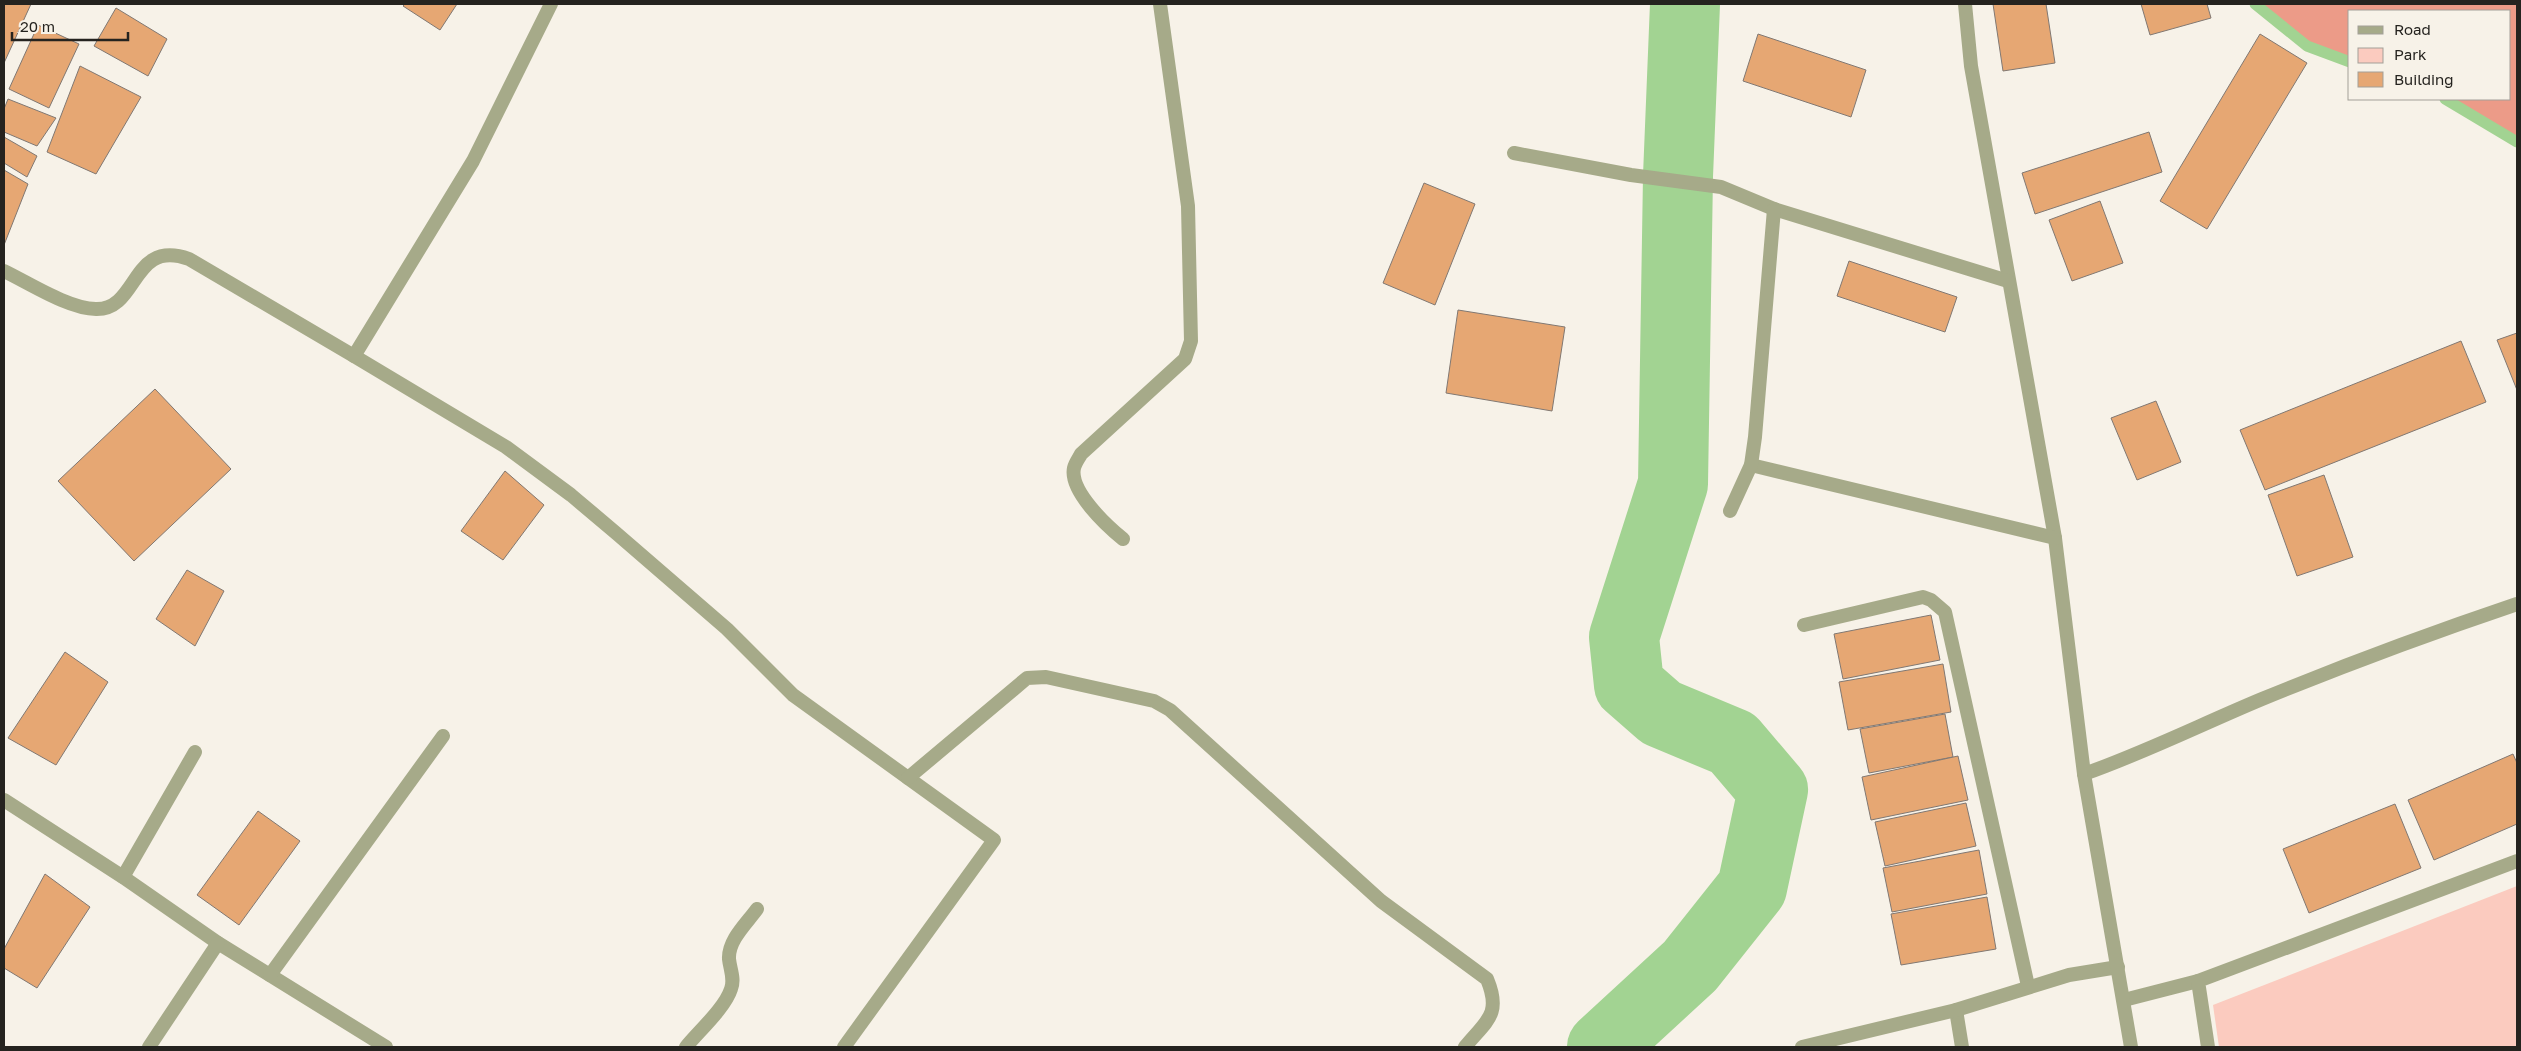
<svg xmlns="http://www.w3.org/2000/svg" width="2521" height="1051" font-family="'Golos Text',sans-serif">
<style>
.green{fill:#fbcbbf}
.forest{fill:#ec9b88}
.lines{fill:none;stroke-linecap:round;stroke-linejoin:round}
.stream{stroke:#a2d392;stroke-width:11}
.river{stroke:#a2d392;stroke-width:70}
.building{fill:#e6a773;stroke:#817872}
.service{stroke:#a6aa89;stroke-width:14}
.minor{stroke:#a6aa89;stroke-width:14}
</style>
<rect width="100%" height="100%" fill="#f7f2e8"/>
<!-- green -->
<polygon class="green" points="2517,886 2517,1047 2219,1047 2213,1005"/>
<!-- forest -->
<polygon class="forest" points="2255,4 2517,4 2517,142 2445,99 2510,99 2510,11 2350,11 2350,62 2307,46"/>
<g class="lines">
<!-- stream -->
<g class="stream">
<polyline points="2255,4 2307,46 2350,62"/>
<polyline points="2445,99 2517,142"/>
</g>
<!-- river -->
<polyline class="river" points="1602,1047 1690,966 1752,888 1773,790 1733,743 1661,713 1629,685 1624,637 1673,484 1678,176 1685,4"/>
</g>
<!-- building -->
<g class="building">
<polygon points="4,4 31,4 4,63"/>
<polygon points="405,4 457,4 440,30 403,6"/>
<polygon points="1993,4 2046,4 2055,63 2003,71"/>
<polygon points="2141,4 2207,4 2211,18 2150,35"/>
<polygon points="116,8 167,39 148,76 94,46"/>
<polygon points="38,25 79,44 49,108 9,89"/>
<polygon points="1758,34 1866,70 1851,117 1743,81"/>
<polygon points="2260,34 2307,63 2207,229 2160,201"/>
<polygon points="80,66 141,97 96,174 47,152"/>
<polygon points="8,99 56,118 37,146 4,132 4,109"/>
<polygon points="2149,132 2162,172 2035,214 2022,173"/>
<polygon points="4,137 37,156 27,177 4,163"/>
<polygon points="4,170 28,184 4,245"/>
<polygon points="1424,183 1475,204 1435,305 1383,283"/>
<polygon points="2100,201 2123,263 2072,281 2049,220"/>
<polygon points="1849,261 1957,297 1945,332 1837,296"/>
<polygon points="1458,310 1565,327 1552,411 1446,393"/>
<polygon points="2517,333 2517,390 2497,340"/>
<polygon points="2461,341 2486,402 2265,490 2240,430"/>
<polygon points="155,389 231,469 134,561 58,481"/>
<polygon points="2156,401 2181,462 2137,480 2111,418"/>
<polygon points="505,471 544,505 503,560 461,531"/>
<polygon points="2324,475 2353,557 2297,576 2268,495"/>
<polygon points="187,570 224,591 195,646 156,619"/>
<polygon points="1931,615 1940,660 1843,679 1834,634"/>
<polygon points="65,652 108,682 56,765 8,738"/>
<polygon points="1943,664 1951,712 1848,730 1839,682"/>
<polygon points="1945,714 1953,757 1869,773 1860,729"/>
<polygon points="2513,754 2517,763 2517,824 2434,860 2408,800"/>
<polygon points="1958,756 1968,800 1871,820 1862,777"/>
<polygon points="1966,803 1976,846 1885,866 1875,822"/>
<polygon points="2395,804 2421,868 2309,913 2283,849"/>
<polygon points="258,811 300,841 239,925 197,895"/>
<polygon points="1979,850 1987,894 1892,912 1883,868"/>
<polygon points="45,874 90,907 37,988 4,968 4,949"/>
<polygon points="1987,897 1996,949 1901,965 1891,914"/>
</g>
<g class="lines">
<!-- service -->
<g class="service">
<polyline points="1804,625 1923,597 1931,600 1945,612 2028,986"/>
<path d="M2084,774C2144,753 2202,724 2262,699C2345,665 2431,633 2517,604"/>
<polyline points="2124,1000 2198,981"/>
<polyline points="1956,1010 1962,1047"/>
<polyline points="1802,1047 1956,1010 2069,975 2118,967"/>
<polyline points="2208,1047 2198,981 2517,861"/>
</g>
<!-- minor -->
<g class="minor">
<polyline points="1965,4 1971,66 2055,538 2084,774 2131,1047"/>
<polyline points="1514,153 1631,175 1721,187 1774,209 2008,281"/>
<path d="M4,271C29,283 69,309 96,309C139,310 131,238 189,259L354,356L506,447L571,495L616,533L727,629L793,695L994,840L844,1047"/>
<polyline points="354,356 473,161 551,4"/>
<polyline points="1751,465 2055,538"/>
<polyline points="1730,511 1751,465 1755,437 1774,209"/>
<path d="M1123,539C1107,526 1069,491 1074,468C1075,463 1079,458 1081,454L1185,359L1191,341L1188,206L1160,4"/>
<path d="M908,778L1027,678L1046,677L1154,701L1170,710L1381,901L1487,979C1502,1015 1486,1021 1465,1047"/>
<polyline points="4,800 123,877 218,943 386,1047"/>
<polyline points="123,877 195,752"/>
<polyline points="270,975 443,736"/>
<polyline points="149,1047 218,943"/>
<path d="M686,1047C698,1032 725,1008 731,989C735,979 730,969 729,959C728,940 747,923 757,909"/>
</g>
</g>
<!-- border -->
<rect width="2521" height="1051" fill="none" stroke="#25231f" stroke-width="10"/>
<!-- legend -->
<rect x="2348" y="10" width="162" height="90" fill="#f7f2e8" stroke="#a39f98"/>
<rect x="2358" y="26" width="25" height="8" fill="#a6aa89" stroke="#a39f98"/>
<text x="2394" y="35" font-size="15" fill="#25231f">Road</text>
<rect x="2358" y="48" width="25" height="15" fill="#fbcbbf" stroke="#a39f98"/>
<text x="2394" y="60" font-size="15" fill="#25231f">Park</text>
<rect x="2358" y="72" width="25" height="15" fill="#e6a773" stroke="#a39f98"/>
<text x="2394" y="85" font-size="15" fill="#25231f">Building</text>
<!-- scale -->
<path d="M12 32v8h116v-8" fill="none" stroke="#25231f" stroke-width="2.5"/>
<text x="20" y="32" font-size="15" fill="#25231f" stroke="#f7f2e8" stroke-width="4" paint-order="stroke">20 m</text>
</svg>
